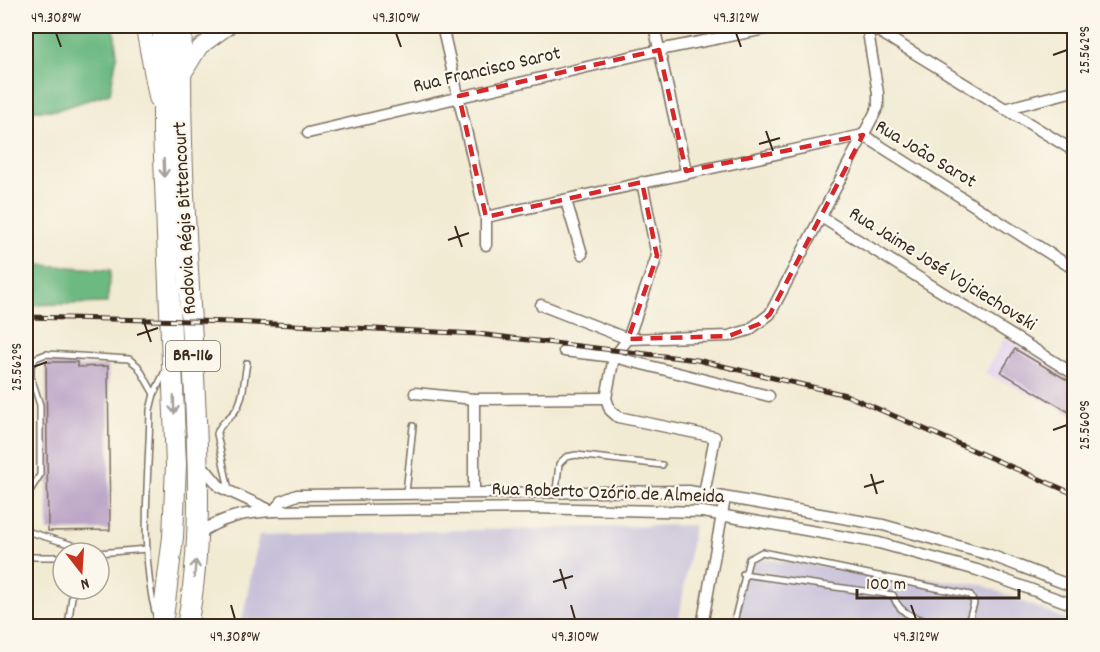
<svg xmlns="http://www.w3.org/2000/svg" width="1100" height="652" font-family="Dekko,sans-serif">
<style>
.built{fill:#e5d3f1}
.industrial{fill:#c7c0d9}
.forest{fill:#6db982;stroke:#547250;stroke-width:1.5}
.building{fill:#b59cc3}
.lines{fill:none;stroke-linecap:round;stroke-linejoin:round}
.lane-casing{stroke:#7b6e5e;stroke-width:8}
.street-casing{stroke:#7b6e5e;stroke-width:13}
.secondary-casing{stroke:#7b6e5e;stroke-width:17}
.highway-casing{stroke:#7b6e5e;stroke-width:22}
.lane{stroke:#fff;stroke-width:5}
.street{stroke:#fff;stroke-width:10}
.secondary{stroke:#fff;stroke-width:15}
.highway{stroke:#fff;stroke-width:20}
.rail-casing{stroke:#3b2a1e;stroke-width:5}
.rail{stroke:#fbf7ec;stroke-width:3;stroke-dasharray:9;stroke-linecap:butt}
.oneway{stroke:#a79f9a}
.marked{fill:none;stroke:#d62828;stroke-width:4.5;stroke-dasharray:12 8;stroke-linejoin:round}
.ticks{fill:none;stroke:#3b2a1e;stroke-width:2}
.labels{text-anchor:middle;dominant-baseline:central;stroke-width:4.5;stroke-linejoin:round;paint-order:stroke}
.shield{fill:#fbf7ec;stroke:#75685c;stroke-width:1.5}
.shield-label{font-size:18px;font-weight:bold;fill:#3b2a1e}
.street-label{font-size:20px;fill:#3b2a1e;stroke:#fbf7ec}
.neatline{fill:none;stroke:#3b2a1e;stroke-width:2}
.ticks-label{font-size:15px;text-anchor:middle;fill:#3b2a1e}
</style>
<rect width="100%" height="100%" fill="#fbf7ec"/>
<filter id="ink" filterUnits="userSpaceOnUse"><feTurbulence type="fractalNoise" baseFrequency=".0167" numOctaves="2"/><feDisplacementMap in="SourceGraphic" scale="12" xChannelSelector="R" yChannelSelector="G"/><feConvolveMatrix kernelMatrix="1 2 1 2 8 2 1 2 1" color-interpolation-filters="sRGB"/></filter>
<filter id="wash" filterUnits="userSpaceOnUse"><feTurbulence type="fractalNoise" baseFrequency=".008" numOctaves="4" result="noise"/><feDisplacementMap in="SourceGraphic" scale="24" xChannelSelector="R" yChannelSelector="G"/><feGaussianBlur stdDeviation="1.35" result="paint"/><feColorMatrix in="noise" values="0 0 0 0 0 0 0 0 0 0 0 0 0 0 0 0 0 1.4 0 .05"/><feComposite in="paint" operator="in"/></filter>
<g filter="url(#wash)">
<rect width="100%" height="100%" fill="#f2ebd4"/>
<!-- built -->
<polygon class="built" points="1005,337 1074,380 1074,415 985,373"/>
<!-- industrial -->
<g class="industrial">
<polygon points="694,525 678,626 241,626 259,535"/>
<polygon points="746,557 983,585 1074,623 1074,626 734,626"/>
</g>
<!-- forest -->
<g class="forest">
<polygon points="26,26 114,26 117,55 110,93 57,110 26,110"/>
<polygon points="26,264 111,270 107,303 26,305"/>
</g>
<g id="blocks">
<!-- building -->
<g class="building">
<polygon points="1015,349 1074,384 1074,415 1001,372"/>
<polygon points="46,362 77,362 77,367 108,366 110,530 48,531"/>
</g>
</g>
</g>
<g filter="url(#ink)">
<use href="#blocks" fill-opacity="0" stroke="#7b6e5e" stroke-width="1.5"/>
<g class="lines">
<!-- lane casing -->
<g class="lane-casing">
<g id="lane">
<path d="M229,490L217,434C219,424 229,419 235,411C244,400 244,377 247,363"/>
<polyline points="556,491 559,464 566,457 576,455 662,465"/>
<polyline points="406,493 413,426"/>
<polyline points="26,497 40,475 40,405 31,377 31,366 36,358 46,354 129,359 138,366 154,394"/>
<polyline points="26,531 99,553"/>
<polyline points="98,553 147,549"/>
<polyline points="26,557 63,557"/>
<path d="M743,574L893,595C901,622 932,621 956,626"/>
<path d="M156,616C139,550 149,477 150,410L154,394L165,371"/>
<polyline points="68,626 73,589"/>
<polyline points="733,626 749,559 762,552 970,595 974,603 967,626"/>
</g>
</g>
<!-- street casing -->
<g class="street-casing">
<g id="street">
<polyline points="442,26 486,217 486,245"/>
<polyline points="654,26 686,171"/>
<polyline points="870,26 1074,151"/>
<polyline points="1004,109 1074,91"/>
<polyline points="308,133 659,50 781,26"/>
<polyline points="642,182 657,256 628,339 614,357 606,398 610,410 618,417 715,437 704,494"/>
<polyline points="566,201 582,254"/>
<polyline points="486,217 863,135 1074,269"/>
<polyline points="821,217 1074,374"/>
<polyline points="541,305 628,339 729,336 749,330 770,314 878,107 878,93 867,26"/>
<polyline points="564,351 614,357 769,396"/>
<polyline points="415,393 474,399 606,398"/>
<polyline points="200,463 220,487 270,510"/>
<polyline points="474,492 474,399"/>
<polyline points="273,511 282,501 297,495 689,491 883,525 990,555 1074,587"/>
<path d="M198,534C222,517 244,513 273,511L531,508L703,512L879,543L977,570L1074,605"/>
<polyline points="702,626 725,498"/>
</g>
</g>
<!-- secondary casing -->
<g class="secondary-casing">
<g id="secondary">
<polyline points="143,26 157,99"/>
<polyline points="183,75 200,47 229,26"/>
</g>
</g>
<!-- highway casing -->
<g class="highway-casing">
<g id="highway">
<path d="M182,26C178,142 188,260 194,376C198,461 203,543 187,626"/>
<polyline points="162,626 173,537 176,465 163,131 163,26"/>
</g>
</g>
<!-- lane -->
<use href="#lane" class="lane"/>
<!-- street -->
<use href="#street" class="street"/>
<!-- secondary -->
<use href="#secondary" class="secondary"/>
<!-- highway -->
<use href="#highway" class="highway"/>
<!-- rail casing -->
<g class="rail-casing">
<polyline id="rail" points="26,317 232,322 478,334 697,360 846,395 1074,494"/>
</g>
<!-- rail -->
<use href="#rail" class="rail"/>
</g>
<!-- one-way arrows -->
<defs><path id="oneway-shaft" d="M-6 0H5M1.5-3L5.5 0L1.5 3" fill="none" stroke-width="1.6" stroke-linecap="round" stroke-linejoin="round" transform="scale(1.5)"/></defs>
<g class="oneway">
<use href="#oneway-shaft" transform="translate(164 168) rotate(88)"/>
<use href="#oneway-shaft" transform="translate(174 405) rotate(88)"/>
<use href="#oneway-shaft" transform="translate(195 569) rotate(-84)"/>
</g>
</g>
<!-- marked area -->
<path class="marked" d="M659,50L686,171L863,135L770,314L759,324L729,336L628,339L657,256L642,182L486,217L459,96Z"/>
<!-- ticks -->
<path class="ticks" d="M56,33L61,47M396,33L401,47M736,33L741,47M1053,55L1067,50M766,131L773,151M759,144L780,138M455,226L462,247M448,240L469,233M144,322L151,342M137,335L158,328M33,367L47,362M1053,430L1067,425M871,474L877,494M864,487L884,481M560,569L566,589M553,582L573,576M231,605L235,619M571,605L575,619M911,605L916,619"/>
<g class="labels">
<!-- shield labels -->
<rect class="shield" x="166" y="341" width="54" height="30" rx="4.5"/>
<g class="shield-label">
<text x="193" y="356">BR-116</text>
</g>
<!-- street labels -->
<g class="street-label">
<text transform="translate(487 71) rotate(-13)">Rua Francisco Sarot</text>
<text transform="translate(925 155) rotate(31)">Rua João Sarot</text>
<text transform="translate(186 218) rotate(-93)">Rodovia Régis Bittencourt</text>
<text transform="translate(942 270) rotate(32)">Rua Jaime José Vojciechovski</text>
<text transform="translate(608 494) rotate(2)">Rua Roberto Ozório de Almeida</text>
</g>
</g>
<!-- margin -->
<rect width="1100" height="652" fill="none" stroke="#fbf7ec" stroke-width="66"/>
<!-- north arrow -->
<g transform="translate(81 571) rotate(163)"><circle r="28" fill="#fbf7ec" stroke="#aea59a" stroke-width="1.5"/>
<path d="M0-4.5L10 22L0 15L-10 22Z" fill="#c8321e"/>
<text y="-9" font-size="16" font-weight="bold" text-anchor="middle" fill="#3b2a1e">N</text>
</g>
<!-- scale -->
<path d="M857 589v9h162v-9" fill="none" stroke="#3b2a1e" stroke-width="3"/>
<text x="866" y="589" font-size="18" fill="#3b2a1e" stroke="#fbf7ec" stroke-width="4.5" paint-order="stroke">100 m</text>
<rect x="33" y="33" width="1034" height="586" class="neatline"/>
<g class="ticks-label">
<text x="56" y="22">49.308°W</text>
<text x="396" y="22">49.310°W</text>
<text x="736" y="22">49.312°W</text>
<text transform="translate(1084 50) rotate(-90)" y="5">25.562°S</text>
<text transform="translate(16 367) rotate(-90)" y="5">25.562°S</text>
<text transform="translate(1084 425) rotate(-90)" y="5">25.560°S</text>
<text x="235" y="641">49.308°W</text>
<text x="575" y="641">49.310°W</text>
<text x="916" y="641">49.312°W</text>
</g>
</svg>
